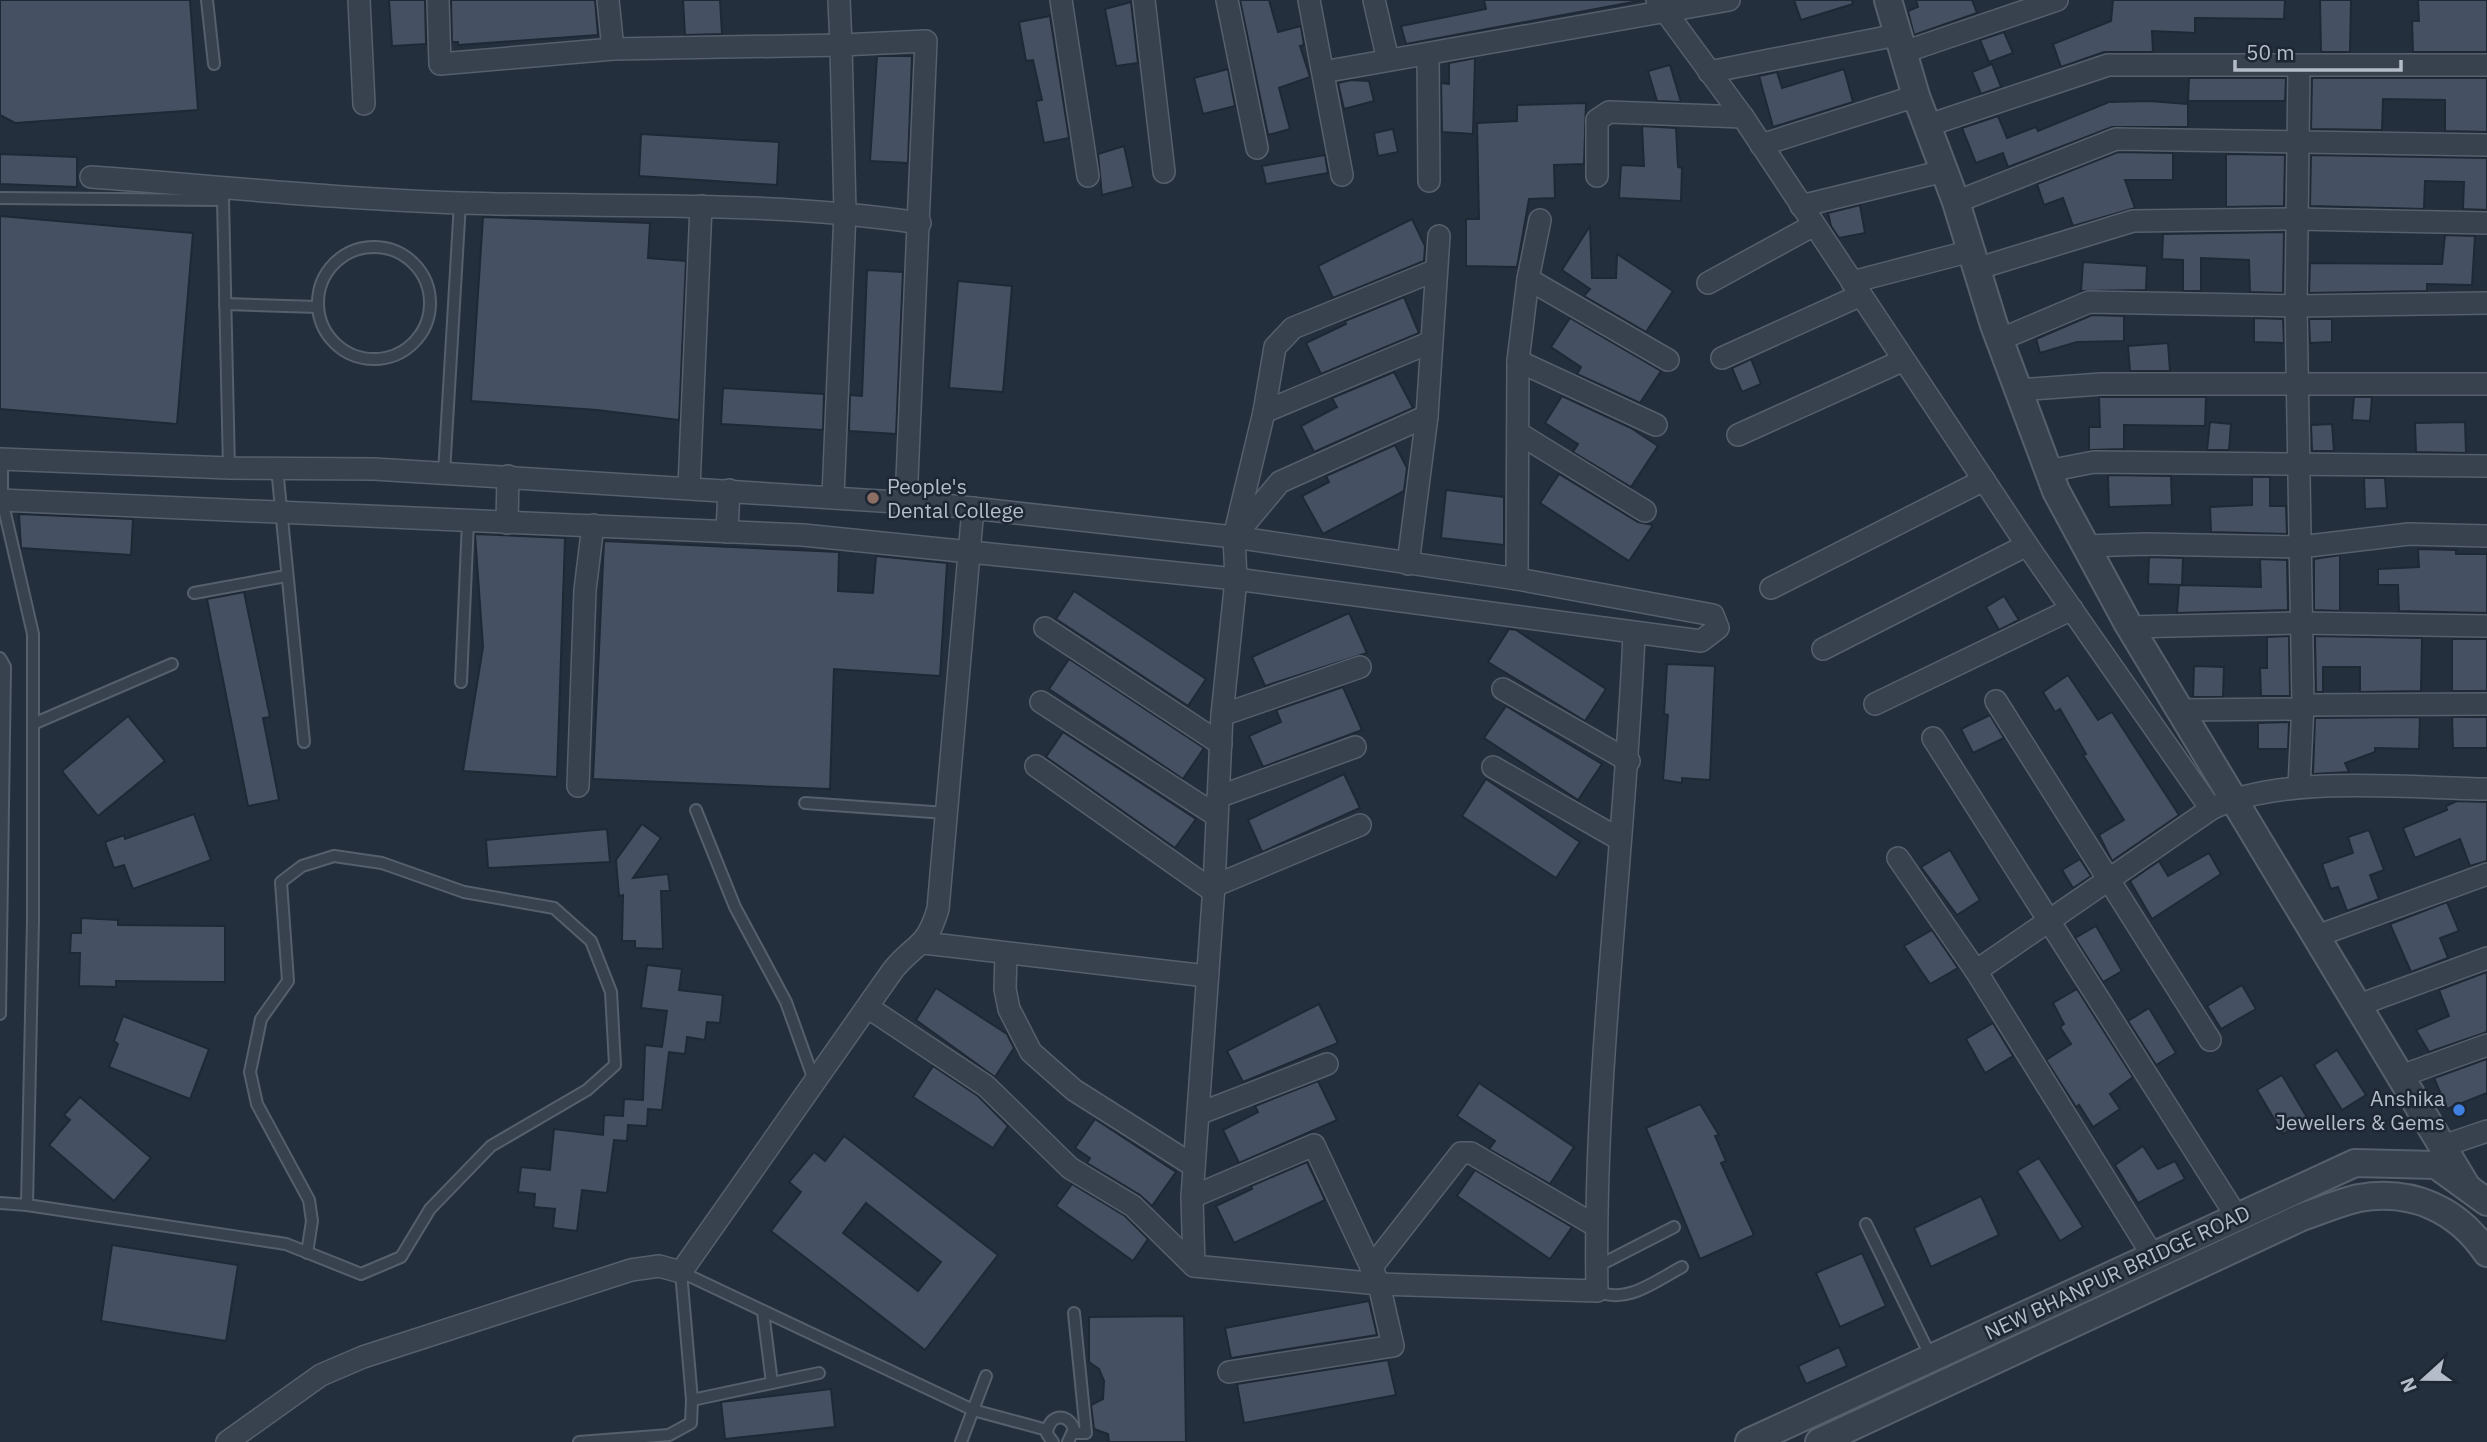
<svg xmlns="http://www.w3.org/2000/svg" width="2487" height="1442" font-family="'IBM Plex Sans',sans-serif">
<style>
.building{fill:#455162;stroke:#1f2835;stroke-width:2;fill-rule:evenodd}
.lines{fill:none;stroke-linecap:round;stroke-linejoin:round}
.service-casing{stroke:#565f6c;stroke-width:14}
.minor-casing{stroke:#565f6c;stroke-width:24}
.tertiary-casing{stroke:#565f6c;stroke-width:30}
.service{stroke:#38414e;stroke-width:10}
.minor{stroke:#38414e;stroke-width:21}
.tertiary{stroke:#38414e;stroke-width:26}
.education-dot{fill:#8d6e63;stroke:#1d2633;stroke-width:2.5}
.shop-dot{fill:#3f7fe0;stroke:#1d2633;stroke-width:2.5}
.labels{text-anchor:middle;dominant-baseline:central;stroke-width:5;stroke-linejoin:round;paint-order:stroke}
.poi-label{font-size:21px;fill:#b4bcc9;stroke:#1d2633;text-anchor:start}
.street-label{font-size:21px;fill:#b4bcc9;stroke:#1d2633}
</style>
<rect width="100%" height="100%" fill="#242f3e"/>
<!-- building -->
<g class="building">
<polygon points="0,0 190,0 198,110 15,123 0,115"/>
<polygon points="389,0 425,0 426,44 392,46"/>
<polygon points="451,0 595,0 598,35 458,45 458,42 452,42"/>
<polygon points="683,0 720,0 722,34 685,35"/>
<polygon points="1240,0 1269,0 1278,32 1301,26 1304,45 1300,46 1310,77 1279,88 1290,129 1268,135"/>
<polygon points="1484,0 1644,0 1406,44 1401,26 1486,9"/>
<polygon points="1794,0 1852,0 1853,4 1801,20"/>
<polygon points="1916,0 1972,0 1977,13 1914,35 1908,11 1918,7"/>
<polygon points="2113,0 2285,0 2284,19 2195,18 2195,33 2152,31 2153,52 2104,52 2061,67 2053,44 2111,21"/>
<polygon points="2320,0 2351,0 2350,52 2321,52"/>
<polygon points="2418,0 2487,0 2487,52 2413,52 2412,21 2419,21"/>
<polygon points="1131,2 1138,63 1116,66 1105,9"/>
<polygon points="1050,16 1069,138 1044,143 1036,101 1042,100 1033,60 1026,61 1019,22"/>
<polygon points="2004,32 2013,53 1989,62 1980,40"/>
<polygon points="877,56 912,56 908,163 870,161"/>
<polygon points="1475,58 1473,134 1442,132 1441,83 1449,84 1449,63"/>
<polygon points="1992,64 2001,87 1981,94 1972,72"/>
<polygon points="1670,65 1681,102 1657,101 1648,71"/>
<polygon points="1228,69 1235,106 1203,114 1194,78"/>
<polygon points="1844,69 1853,102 1773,127 1759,76 1777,72 1782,88"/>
<polygon points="2189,78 2286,78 2285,101 2188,101"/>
<polygon points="2312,78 2487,78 2487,132 2445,131 2445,100 2383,99 2382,130 2311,129"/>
<polygon points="1351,80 1369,81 1374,101 1344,109 1338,83"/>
<polygon points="2149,101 2188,104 2188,127 2112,127 2008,167 2003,153 1976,163 1962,128 1998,116 2007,138 2036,127 2038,131 2109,102"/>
<polygon points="1586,103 1584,164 1554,165 1555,198 1529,199 1517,267 1466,266 1466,219 1479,219 1477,123 1517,121 1517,105"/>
<polygon points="1642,126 1676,128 1678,167 1682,168 1681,201 1619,198 1621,165 1644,166"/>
<polygon points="1393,129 1398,152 1378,156 1374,133"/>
<polygon points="641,134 779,142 777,185 639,176"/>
<polygon points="1124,146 1133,187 1102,195 1098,154"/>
<polygon points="2118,152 2173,153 2173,180 2125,180 2135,208 2073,226 2063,198 2044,205 2037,184"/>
<polygon points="0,154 77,157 77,187 0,184"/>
<polygon points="2226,154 2285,155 2284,206 2226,207"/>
<polygon points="1325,155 1328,173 1266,184 1262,166"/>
<polygon points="2311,155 2487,158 2487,210 2463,209 2464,182 2425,181 2424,209 2310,206"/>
<polygon points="1860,205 1865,233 1839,238 1831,226 1828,213"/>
<polygon points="0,216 193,233 177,424 0,409"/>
<polygon points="483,217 650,223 648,258 686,261 679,420 597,410 471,401"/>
<polygon points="1412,219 1425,246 1424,261 1333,298 1318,266"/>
<polygon points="1590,226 1592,278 1616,278 1617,254 1673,291 1646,332 1584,296 1590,289 1562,270"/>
<polygon points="2284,232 2283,293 2250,292 2249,260 2201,258 2201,291 2183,291 2183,260 2162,259 2163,234"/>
<polygon points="2445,235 2475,236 2472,285 2427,284 2427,291 2309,293 2310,263 2442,264"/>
<polygon points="2083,262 2147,266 2146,290 2081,291"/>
<polygon points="867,270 903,272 896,434 849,431 850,395 862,396"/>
<polygon points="958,281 1012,286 1003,392 949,388"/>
<polygon points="1404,297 1419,333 1321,374 1306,343 1346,324 1345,321"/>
<polygon points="2092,315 2124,316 2124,341 2077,342 2040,353 2036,339"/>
<polygon points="1570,318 1661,371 1640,403 1577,374 1581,367 1551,347"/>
<polygon points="2254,318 2283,319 2284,343 2254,342"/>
<polygon points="2309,319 2332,319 2332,342 2310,343"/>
<polygon points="2168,343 2170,371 2130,371 2128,346"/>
<polygon points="1751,359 1761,384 1742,392 1732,368"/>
<polygon points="1394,372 1413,408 1314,452 1301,426 1337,407 1332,398"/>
<polygon points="723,388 824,394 823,430 721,424"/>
<polygon points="1562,396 1631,428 1658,446 1631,487 1573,452 1578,444 1545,423"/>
<polygon points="2099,397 2206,397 2205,426 2124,425 2124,449 2089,450 2089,427 2100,427"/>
<polygon points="2354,397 2372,397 2370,421 2352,420"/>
<polygon points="2210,422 2231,424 2229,450 2207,450"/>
<polygon points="2465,422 2466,453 2416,452 2415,423"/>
<polygon points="2332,424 2334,451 2312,451 2311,425"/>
<polygon points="1395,445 1407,468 1404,491 1323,534 1302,496 1329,482 1326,476"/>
<polygon points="1559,474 1638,522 1653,525 1629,561 1540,503"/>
<polygon points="2108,475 2171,476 2172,505 2109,507"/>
<polygon points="2252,477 2270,477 2270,506 2286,506 2287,534 2211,532 2210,507 2252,505"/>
<polygon points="2364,478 2385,478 2387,508 2365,509"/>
<polygon points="1446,490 1504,497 1504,545 1441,538"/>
<polygon points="19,514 133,519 131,555 21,548"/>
<polygon points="475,534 565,538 557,777 463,771 483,647"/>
<polygon points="604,541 839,552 838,591 873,593 876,556 947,563 940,676 834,669 830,789 593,779"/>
<polygon points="2418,549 2456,550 2456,554 2487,554 2487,613 2399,611 2398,585 2378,585 2378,569 2419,567"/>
<polygon points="2340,555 2340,611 2314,610 2314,559"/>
<polygon points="2149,557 2183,558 2182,585 2148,584"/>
<polygon points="2260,559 2287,560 2288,610 2177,613 2179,585 2261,587"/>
<polygon points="1074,591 1206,679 1188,706 1056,619"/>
<polygon points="244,592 270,717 263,718 279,800 248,806 207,599"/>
<polygon points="2004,596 2019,620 1999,630 1986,607"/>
<polygon points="1349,613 1367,653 1265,686 1252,657"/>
<polygon points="1509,629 1516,630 1606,689 1585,721 1488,662"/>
<polygon points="2289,636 2290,696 2261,696 2260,668 2267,668 2267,637"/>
<polygon points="2315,636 2422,638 2421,691 2360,692 2360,667 2323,667 2323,692 2316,692"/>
<rect x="2452" y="639" width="35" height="52"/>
<polygon points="1069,659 1204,748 1183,779 1049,689"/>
<polygon points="1667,664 1715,666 1710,780 1682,778 1682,783 1663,780 1668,715 1664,714"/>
<polygon points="2194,666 2224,667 2223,697 2193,697"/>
<polygon points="2068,675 2098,720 2112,712 2179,815 2112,861 2099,835 2124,820 2083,755 2086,754 2060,709 2055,712 2043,692"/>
<polygon points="1343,687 1362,730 1263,767 1249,736 1281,722 1276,710"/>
<polygon points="1506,706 1602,764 1578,800 1484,738"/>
<polygon points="1990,715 2004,738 1973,753 1961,729"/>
<polygon points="128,716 165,761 98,816 62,771"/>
<polygon points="2420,717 2419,749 2375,748 2375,752 2345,763 2349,772 2313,774 2315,718"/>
<polygon points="2452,717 2487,717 2487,748 2453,748"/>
<polygon points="2289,722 2288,749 2258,749 2258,723"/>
<polygon points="1063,732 1196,819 1175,848 1046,757"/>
<polygon points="1344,774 1360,808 1262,852 1248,820"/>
<polygon points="1486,779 1580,842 1556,878 1462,816"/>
<polygon points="2457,801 2487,802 2487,861 2470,866 2460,839 2415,858 2403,828 2447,810 2446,806"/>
<polygon points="194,814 211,860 133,889 124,865 114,868 105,842 124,835 125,839"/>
<polygon points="642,824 661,838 633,878 668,874 670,891 661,891 663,949 635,948 635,941 622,941 623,895 619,896 616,860"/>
<polygon points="607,829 610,862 488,868 486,840"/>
<polygon points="2369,830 2384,870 2370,875 2379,899 2347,911 2338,887 2331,889 2322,864 2353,853 2348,837"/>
<polygon points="1950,850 1980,900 1957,915 1921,867"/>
<polygon points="2209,853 2221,874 2152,919 2130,881 2159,861 2168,876"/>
<polygon points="2080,859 2091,876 2073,888 2062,870"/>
<polygon points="2447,902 2459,931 2440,938 2448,958 2411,972 2390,924"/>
<polygon points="81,918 118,920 118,925 225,926 225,982 116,981 116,987 79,986 80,953 70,953 71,933 81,933"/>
<polygon points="2096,926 2122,971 2103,982 2075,938"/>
<polygon points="1932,930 1958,968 1930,984 1904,946"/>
<polygon points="647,965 682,969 679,990 723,995 720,1023 707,1022 705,1040 687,1037 685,1054 669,1052 662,1110 648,1109 647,1126 628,1125 627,1141 614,1140 607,1193 582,1190 577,1231 553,1228 555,1209 534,1207 535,1194 518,1192 521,1167 550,1170 554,1129 603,1135 604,1115 623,1116 624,1099 643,1100 645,1045 662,1047 667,1011 641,1008"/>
<polygon points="2487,972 2487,1032 2429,1052 2416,1030 2449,1016 2439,990"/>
<polygon points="2242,985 2256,1009 2221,1029 2207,1006"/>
<polygon points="936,988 1007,1034 1014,1048 995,1077 916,1020"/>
<polygon points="2077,989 2133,1077 2110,1094 2120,1109 2093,1127 2079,1105 2076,1107 2046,1060 2071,1044 2060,1027 2064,1024 2053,1003"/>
<polygon points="1319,1004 1338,1043 1243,1082 1227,1051"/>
<polygon points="2149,1008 2176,1053 2156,1065 2128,1021"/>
<polygon points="123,1016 209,1049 190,1099 109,1067 118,1044 114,1041"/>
<polygon points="1993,1023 2013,1056 1985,1073 1966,1039"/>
<polygon points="2337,1050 2366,1095 2342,1110 2314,1065"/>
<polygon points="2487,1059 2487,1093 2447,1109 2434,1078"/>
<polygon points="933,1066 978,1096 1008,1126 993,1148 913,1097"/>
<polygon points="2282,1075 2308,1119 2283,1134 2257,1090"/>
<polygon points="1318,1081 1337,1120 1239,1163 1223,1130 1258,1112 1255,1106"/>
<polygon points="1479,1083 1574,1147 1550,1184 1489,1149 1495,1141 1457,1116"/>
<polygon points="80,1097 151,1158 114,1201 49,1145 70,1120 64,1115"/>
<polygon points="1700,1104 1719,1135 1715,1136 1726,1161 1721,1163 1754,1235 1700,1259 1646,1128"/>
<polygon points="1095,1119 1176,1172 1152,1206 1140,1195 1087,1163 1090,1158 1075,1148"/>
<path d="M844,1136L998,1255L925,1350L771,1231L801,1192L789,1182L814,1152L825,1161ZM866,1203L941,1262L918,1291L843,1233Z"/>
<polygon points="2143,1146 2158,1169 2175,1161 2185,1179 2138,1203 2115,1165"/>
<polygon points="2039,1158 2083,1227 2060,1241 2017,1171"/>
<polygon points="1307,1162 1325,1200 1234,1243 1216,1206 1252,1189 1251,1186"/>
<polygon points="1475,1170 1572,1227 1550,1259 1457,1196"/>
<polygon points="1072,1184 1125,1216 1148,1239 1133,1261 1056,1206"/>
<polygon points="1981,1196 1999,1235 1931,1267 1914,1228"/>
<polygon points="112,1245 238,1265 226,1341 101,1321"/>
<polygon points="1862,1253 1886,1306 1840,1327 1816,1273"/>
<polygon points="1369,1301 1377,1335 1231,1358 1225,1328"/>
<polygon points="1184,1316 1186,1442 1109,1442 1108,1434 1094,1429 1091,1405 1103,1399 1104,1381 1099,1369 1089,1362 1089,1317"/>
<polygon points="1839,1347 1847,1366 1806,1384 1798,1366"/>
<polygon points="1388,1360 1396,1395 1244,1423 1237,1384"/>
<polygon points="831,1389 835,1427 725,1439 721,1402"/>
</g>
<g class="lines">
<!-- service casing -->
<g class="service-casing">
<g id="service">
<polyline points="207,0 214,64"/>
<polyline points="0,198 223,200 229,468"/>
<circle cx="374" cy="303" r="56"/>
<polyline points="225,304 317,307"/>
<polyline points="2,459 2,500 33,634 33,920 27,1205"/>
<polyline points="277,468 304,742"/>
<polyline points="444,473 460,203"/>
<polyline points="194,593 286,576"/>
<polyline points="0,658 5,667 0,1014"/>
<polyline points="461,682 468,521"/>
<polyline points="33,724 172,664"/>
<polyline points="805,803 946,813"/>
<polyline points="696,810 735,907 786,1002 814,1080"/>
<polyline points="0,1203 27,1205 286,1244 361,1274 401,1257 430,1209 491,1146 587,1090 615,1065 611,992 591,941 554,908 464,892 382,863 334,856 302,866 281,882 288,981 261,1019 250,1072 257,1104 309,1200 312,1221 307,1253"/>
<polyline points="1866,1224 1931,1357"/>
<polyline points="1596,1267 1674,1227"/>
<polyline points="681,1272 973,1410 961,1442"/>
<path d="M1597,1291C1627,1305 1655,1281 1682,1267"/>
<polyline points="763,1312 772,1383"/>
<polyline points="1074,1313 1086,1433 1074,1433"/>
<polyline points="986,1376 973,1410 1047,1430"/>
<polyline points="692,1400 819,1373"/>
<polyline points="579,1442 669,1435 691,1423 692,1400 681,1272"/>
<path d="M1053,1442L1047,1434C1048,1415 1067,1411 1074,1429L1068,1442"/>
</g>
</g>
<!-- minor casing -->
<g class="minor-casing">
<g id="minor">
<polyline points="359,0 364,104"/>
<polyline points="438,0 440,64 613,49 841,45 839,0"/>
<polyline points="608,0 613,49"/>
<polyline points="1061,0 1088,176"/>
<polyline points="1144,0 1164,172"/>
<polyline points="1227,0 1257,148"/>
<polyline points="1309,0 1342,175"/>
<polyline points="1374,0 1388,60"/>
<polyline points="1657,0 1743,117 2027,545 2211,809"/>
<polyline points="1904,52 2057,0"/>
<polyline points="1428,56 1429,181"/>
<polyline points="2299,66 2296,306 2303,705 2299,787"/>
<polyline points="1323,72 1729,0"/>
<polyline points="1709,72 1897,35"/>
<polyline points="1926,126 2108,65 2487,65"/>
<polyline points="1761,145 1916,96"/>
<polyline points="1597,176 1597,120 1609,112 1743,117"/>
<path d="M91,177C214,186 338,199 461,203C615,208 768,200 920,223"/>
<polyline points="1956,202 2116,139 2487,145"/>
<polyline points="1801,206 1944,171"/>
<polyline points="1976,269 2133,221 2297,219 2487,223"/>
<path d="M1436,270L1293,328L1275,347L1264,412L1234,537L1236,579L1222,715L1214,886L1192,1197L1194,1266L1379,1284L1597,1291C1593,1072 1625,853 1634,634"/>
<polyline points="1528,279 1668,360"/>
<polyline points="1852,282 1971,251"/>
<polyline points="1708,283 1814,225"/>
<polyline points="1999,340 2089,302 2296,306 2487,303"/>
<polyline points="1722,358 1861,295"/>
<polyline points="1518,361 1656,425"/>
<polyline points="2017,390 2101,384 2487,384"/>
<polyline points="1264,412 1431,342"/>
<polyline points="1518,433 1645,511"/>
<polyline points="1738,435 1904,360"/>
<polyline points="0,459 229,468 374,469 944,505 1234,537 1517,579 1713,615 1718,628 1701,641 1236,579 803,535 0,500"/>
<polyline points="2048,471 2094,462 2487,466"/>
<polyline points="689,487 701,206"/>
<polyline points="833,496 845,212 841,45 926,41 906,502"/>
<polyline points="507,523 508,476"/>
<polyline points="727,532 729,490"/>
<polyline points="1238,532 1280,482 1427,416"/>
<polyline points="2085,546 2146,544 2300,547 2409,534 2487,536"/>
<polyline points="1408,564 1427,416 1439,236"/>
<polyline points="1517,579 1518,361 1528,279 1540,220"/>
<polyline points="1771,588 1984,480"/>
<polyline points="2130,627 2301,623 2487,626"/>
<polyline points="1045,628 1221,744"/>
<polyline points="1823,649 2027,545"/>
<polyline points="1503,689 1629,761"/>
<polyline points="1996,701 2210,1040"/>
<polyline points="1041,702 1217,816"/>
<polyline points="1875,704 2072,609"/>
<polyline points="2303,705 2487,704"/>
<polyline points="2181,710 2303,709"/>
<polyline points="1222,715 1360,667"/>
<polyline points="1933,738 2237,1217"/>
<polyline points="1036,766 1213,891"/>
<polyline points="1493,767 1619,839"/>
<polyline points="578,786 585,590 593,525"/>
<polyline points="1218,797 1355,747"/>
<polyline points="1898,858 1976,971 2153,1256"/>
<polyline points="1214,886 1360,825"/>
<polyline points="2317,936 2487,874"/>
<polyline points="924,943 1207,976"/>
<polyline points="1006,954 1005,989 1009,1009 1031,1052 1074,1090 1194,1166"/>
<path d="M1976,971L2211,809C2280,774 2407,788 2487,789"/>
<polyline points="2359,1005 2487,958"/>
<polyline points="869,1008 986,1086 1070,1168 1133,1206 1194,1266"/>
<polyline points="2401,1076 2487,1045"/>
<polyline points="1198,1114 1327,1064"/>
<polyline points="2443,1146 2487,1131"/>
<polyline points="1192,1197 1314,1145 1379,1284 1393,1346 1229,1372"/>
<polyline points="1371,1268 1461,1153 1471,1153 1596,1226"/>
<path d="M227,1442L321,1375L363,1357L631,1270L659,1266L681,1272L893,970C916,942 926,949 938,909L973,508"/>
</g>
</g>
<!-- tertiary casing -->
<g class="tertiary-casing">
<g id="tertiary">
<polyline points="1888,0 1916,96 1956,202 1994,325 2056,491 2128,624 2467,1187"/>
<polyline points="1749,1442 2355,1163 2436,1165 2487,1202"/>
<path d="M1819,1442L2302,1217C2320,1211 2340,1202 2359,1198C2412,1189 2457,1209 2487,1253"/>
</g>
</g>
<!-- service -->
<use href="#service" class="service"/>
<!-- minor -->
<use href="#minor" class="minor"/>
<!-- tertiary -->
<use href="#tertiary" class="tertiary"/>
</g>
<!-- markers -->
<circle class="education-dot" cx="873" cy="498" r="7"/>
<circle class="shop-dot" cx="2459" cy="1110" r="7"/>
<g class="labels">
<!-- poi labels -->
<g class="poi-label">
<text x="887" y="486">People's<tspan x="887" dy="24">Dental College</tspan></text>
<text x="2445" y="1098" text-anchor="end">Anshika<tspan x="2445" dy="24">Jewellers &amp; Gems</tspan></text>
</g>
<!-- street labels -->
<g class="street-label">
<text transform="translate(2117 1272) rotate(-25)">NEW BHANPUR BRIDGE ROAD</text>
</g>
</g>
<!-- north arrow -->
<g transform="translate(2424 1379) rotate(249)" stroke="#1d2633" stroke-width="5" paint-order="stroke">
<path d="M0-5L12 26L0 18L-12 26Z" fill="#b4bcc9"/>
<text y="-10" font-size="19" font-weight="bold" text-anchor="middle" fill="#b4bcc9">N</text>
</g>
<!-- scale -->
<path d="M2235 60v10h166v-10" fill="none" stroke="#b4bcc9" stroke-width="3.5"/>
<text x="2246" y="60" font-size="21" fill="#b4bcc9" stroke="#1d2633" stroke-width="5" paint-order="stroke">50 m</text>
</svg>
